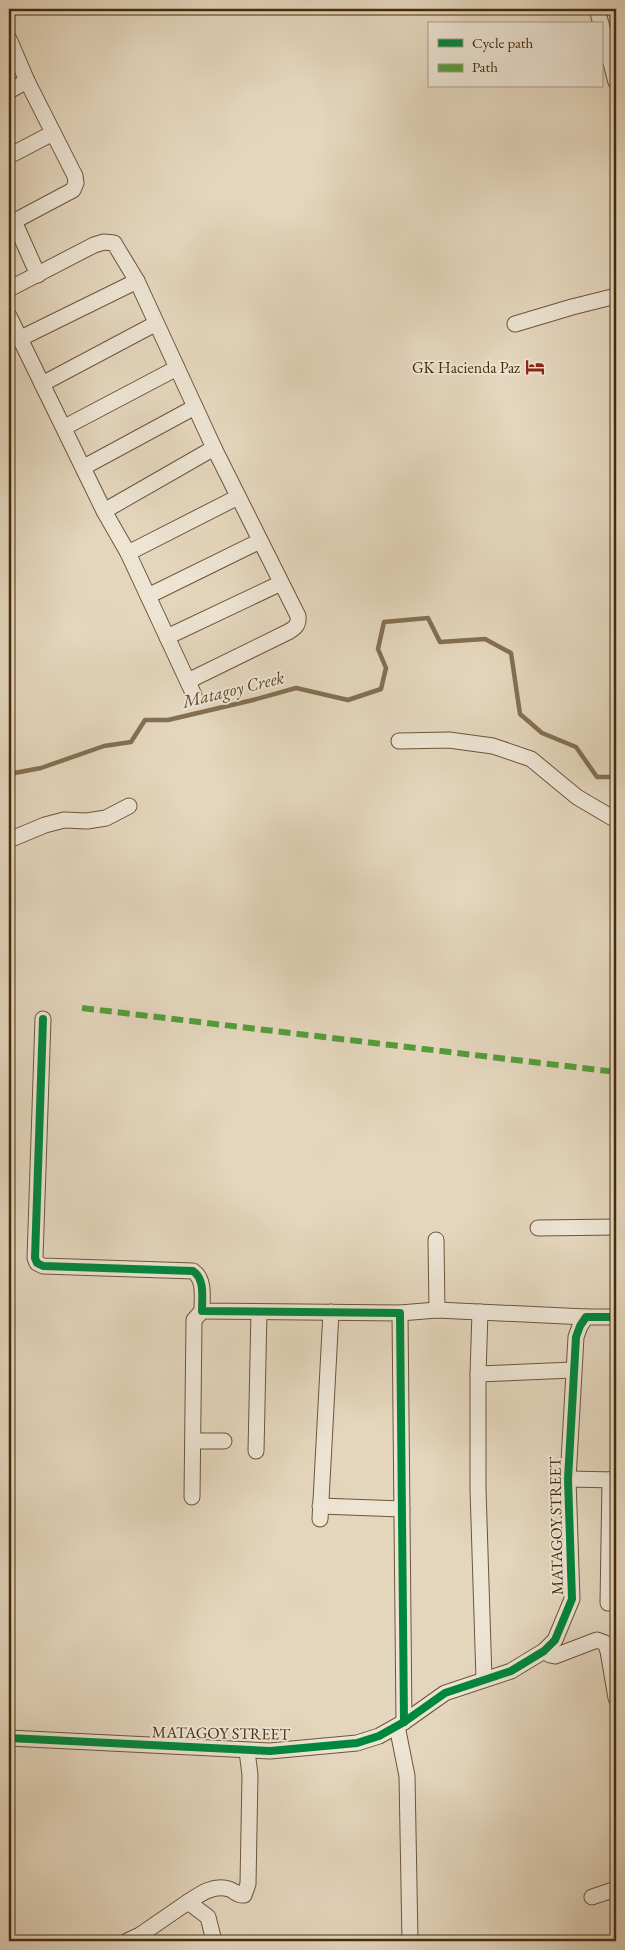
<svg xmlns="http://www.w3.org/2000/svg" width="625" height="1950" font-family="'EB Garamond',serif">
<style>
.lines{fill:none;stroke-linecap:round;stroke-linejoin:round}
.stream{stroke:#846f51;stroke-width:4.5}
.minor-casing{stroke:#6c5638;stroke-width:17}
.minor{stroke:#ede4d4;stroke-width:15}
.quiet{stroke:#549d3b;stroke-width:6;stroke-dasharray:12 6;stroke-linecap:butt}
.cycleway-casing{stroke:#ede4d4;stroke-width:11}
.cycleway{stroke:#00873e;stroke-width:8}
.labels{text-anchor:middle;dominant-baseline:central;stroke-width:4;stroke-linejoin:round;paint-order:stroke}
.poi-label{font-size:16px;fill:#442c0b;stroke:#ede4d4;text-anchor:end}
.street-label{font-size:16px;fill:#442c0b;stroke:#ede4d4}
.water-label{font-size:18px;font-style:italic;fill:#5e4828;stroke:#ede4d4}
</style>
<rect width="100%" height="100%" fill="#e4d6bd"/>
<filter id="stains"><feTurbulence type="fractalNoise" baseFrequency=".004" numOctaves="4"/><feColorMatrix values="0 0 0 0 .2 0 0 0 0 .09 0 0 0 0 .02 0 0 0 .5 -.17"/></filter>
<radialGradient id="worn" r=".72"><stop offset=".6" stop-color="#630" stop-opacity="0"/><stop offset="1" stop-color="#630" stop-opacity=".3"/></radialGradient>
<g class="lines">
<!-- stream -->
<polyline class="stream" points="9,774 41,768 104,746 131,742 145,720 168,720 253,700 296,688 348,700 381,689 386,668 378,649 384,622 428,618 440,642 485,639 511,653 520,714 542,733 576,747 597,777 616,777"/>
<!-- minor casing -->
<g class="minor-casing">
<g id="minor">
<polyline points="597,9 601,24"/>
<polyline points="601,24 616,82"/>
<polyline points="9,39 27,81 75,176 76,183 73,190 9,224"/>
<polyline points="9,91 27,81"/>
<polyline points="9,156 53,133"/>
<polyline points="14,221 38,275"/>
<path d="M9,289L94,245L104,242L114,243L137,281L214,448L298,616C299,625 295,628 288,632L188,681"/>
<polyline points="9,316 104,511 128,553 194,695"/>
<polyline points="515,324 572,307 616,296"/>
<polyline points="19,339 137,281"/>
<polyline points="42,384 155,324"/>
<polyline points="65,427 177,368"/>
<polyline points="84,467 195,407"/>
<polyline points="104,511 214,448"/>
<polyline points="128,553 238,497"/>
<polyline points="148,596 260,541"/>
<polyline points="167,637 281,583"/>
<polyline points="399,741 449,740 493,746 531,759 577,797 616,820"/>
<polyline points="9,840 45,825 64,820 87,821 106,818 129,806"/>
<path d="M43,1019L35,1258L37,1263L43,1266L193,1271C205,1279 202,1297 202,1311L400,1313L404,1722"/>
<polyline points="538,1228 616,1227"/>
<polyline points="436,1240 437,1310"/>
<polyline points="400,1313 437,1310 586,1317"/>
<polyline points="478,1374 480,1312"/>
<polyline points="193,1441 224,1441"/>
<polyline points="256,1451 259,1312"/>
<polyline points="568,1479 616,1480"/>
<polyline points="192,1497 194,1320 202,1311"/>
<polyline points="320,1506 402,1509"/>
<polyline points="320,1519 331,1312"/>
<polyline points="608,1603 610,1480"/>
<polyline points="544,1651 550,1655 555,1656 597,1640 605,1643 608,1651 616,1698"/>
<polyline points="484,1679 478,1489 478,1374 573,1370"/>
<polyline points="397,1726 407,1776 410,1941"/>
<polyline points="9,1738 270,1751 357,1743 379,1736 404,1722 445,1693 511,1671 544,1651 555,1640 572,1599 568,1479 576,1337 580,1326 586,1317 616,1317"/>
<polyline points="592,1897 616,1889"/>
<path d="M188,1902C200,1894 214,1884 229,1889C235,1891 238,1896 244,1895L248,1884L250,1775L247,1751"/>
<polyline points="127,1941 140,1935 188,1902 208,1917 214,1941"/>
</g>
</g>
<!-- minor -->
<use href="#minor" class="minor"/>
<!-- quiet -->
<polyline class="quiet" points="82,1008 616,1072"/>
<!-- cycleway casing -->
<g class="cycleway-casing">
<g id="cycleway">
<path d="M43,1019L35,1258L37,1263L43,1266L193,1271C205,1279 202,1297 202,1311L400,1313L404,1722"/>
<polyline points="9,1738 270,1751 357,1743 379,1736 404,1722 445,1693 511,1671 544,1651 555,1640 572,1599 568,1479 576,1337 580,1326 586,1317 616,1317"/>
</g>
</g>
<!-- cycleway -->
<use href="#cycleway" class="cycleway"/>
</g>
<!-- icons -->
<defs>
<g id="hotel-bare" transform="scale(1.5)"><path d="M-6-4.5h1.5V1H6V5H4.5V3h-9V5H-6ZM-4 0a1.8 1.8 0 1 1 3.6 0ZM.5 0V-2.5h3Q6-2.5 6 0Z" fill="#8f2418" stroke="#ede4d4" stroke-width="2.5" paint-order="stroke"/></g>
</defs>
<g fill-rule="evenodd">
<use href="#hotel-bare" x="535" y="367"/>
</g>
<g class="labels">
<!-- poi labels -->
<g class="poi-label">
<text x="520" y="367">GK Hacienda Paz</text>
</g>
<!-- street labels -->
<g class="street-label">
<text transform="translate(556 1526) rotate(-91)">MATAGOY STREET</text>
<text transform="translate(221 1733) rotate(1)">MATAGOY STREET</text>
</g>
<!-- water labels -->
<g class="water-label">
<text transform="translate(233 689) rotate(-14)">Matagoy Creek</text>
</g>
</g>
<!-- margin -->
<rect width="625" height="1950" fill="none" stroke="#e4d6bd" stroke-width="30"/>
<rect x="10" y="10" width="605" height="1930" fill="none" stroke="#442c0b" stroke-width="2.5"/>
<rect x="15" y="15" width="595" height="1920" fill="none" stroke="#442c0b"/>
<!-- legend -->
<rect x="428" y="22" width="175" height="65" fill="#ede4d4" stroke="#a99a84"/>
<rect x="438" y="39" width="25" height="8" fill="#00873e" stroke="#a99a84"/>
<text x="472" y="48" font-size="15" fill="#442c0b">Cycle path</text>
<rect x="438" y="64" width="25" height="8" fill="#549d3b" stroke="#a99a84"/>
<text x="472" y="72" font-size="15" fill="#442c0b">Path</text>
<rect width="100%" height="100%" filter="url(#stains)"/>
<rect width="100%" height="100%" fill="url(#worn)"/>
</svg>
